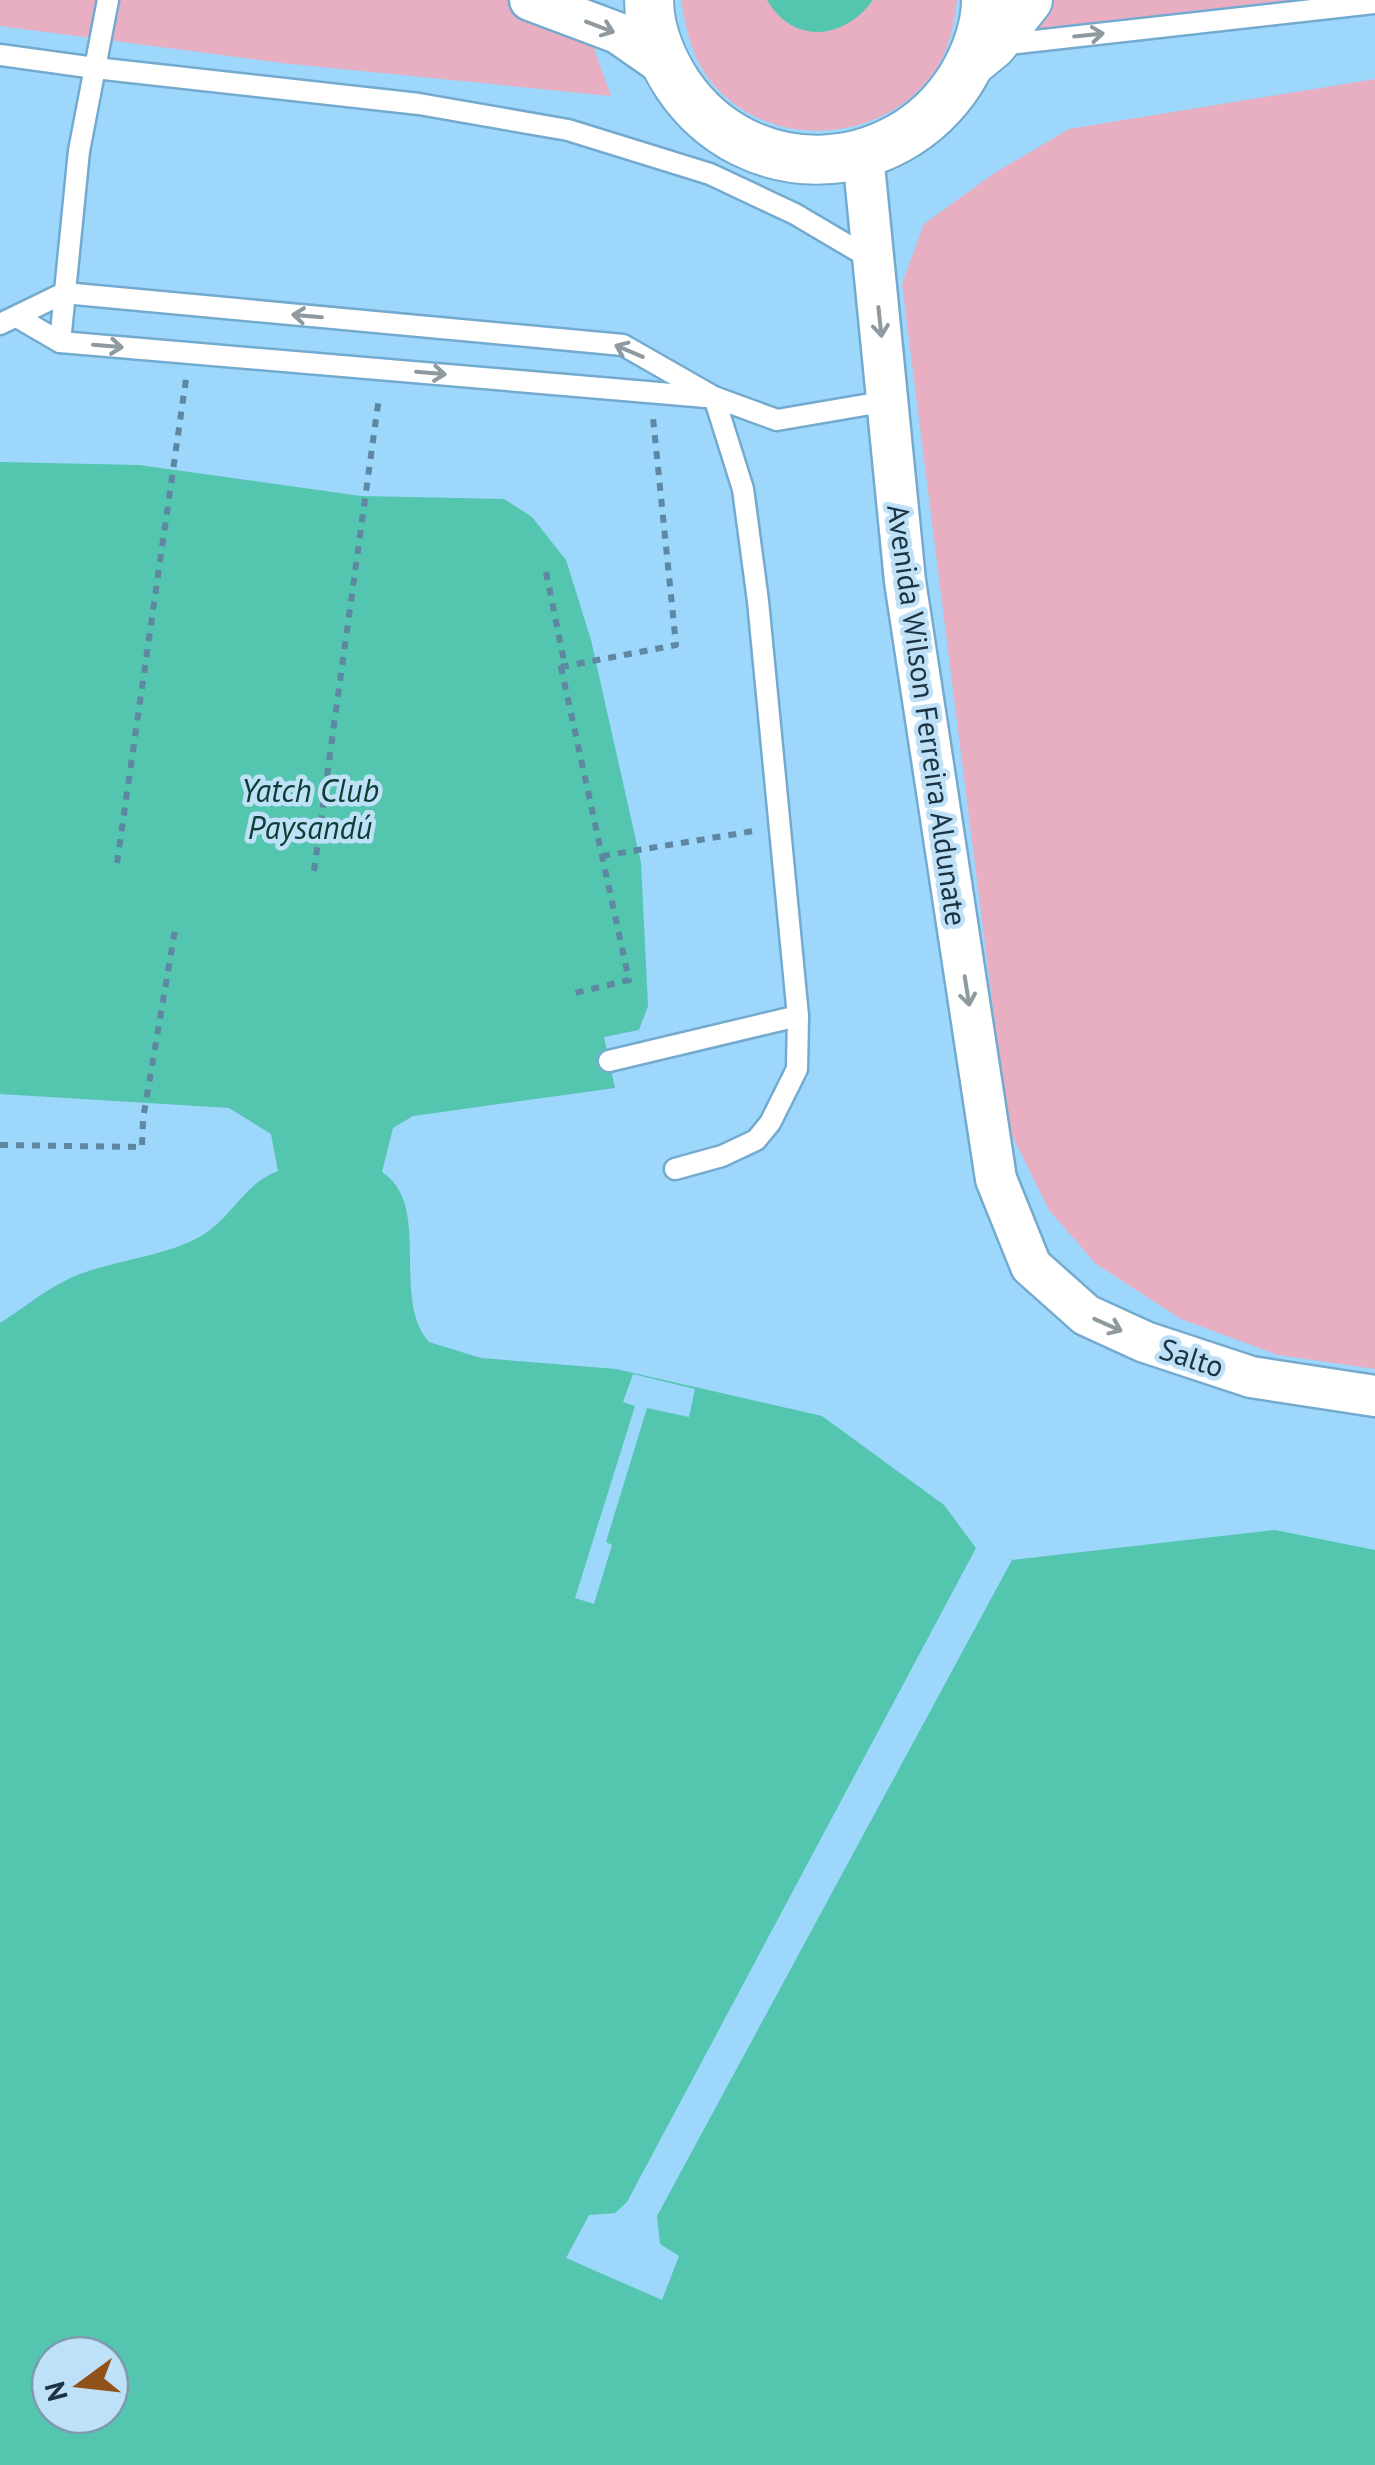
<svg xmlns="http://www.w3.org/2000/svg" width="1375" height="2465" font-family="'PT Sans',sans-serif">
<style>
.green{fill:#e8aec1}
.water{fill:#54c5ae;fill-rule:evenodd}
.pier{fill:#9dd7fc}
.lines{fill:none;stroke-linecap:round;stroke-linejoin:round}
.service-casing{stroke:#73aace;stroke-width:25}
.minor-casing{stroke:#73aace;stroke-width:45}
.tertiary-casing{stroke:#73aace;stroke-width:52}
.path{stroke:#5e87a1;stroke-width:6;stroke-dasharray:8 8;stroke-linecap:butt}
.service{stroke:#fff;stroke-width:20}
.minor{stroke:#fff;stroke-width:40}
.tertiary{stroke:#fff;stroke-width:48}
.oneway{stroke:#8e99a0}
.labels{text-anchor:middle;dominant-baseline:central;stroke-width:9;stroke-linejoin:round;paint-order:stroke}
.street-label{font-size:30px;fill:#1c3342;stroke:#bfe1f7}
.water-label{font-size:32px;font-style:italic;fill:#0b3f36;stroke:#bfe1f7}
</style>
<rect width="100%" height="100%" fill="#9dd7fc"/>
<!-- green -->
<g class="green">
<polygon points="0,0 590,0 595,52 611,96 282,63 0,26"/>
<path d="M681,0H957C954,25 949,51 934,72C882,146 765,152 709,79C691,55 686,28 681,0Z"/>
<polygon points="1054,0 1307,0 1035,32 1028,27 1031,18"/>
<polygon points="1375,79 1375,1369 1278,1355 1181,1319 1096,1264 1049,1210 1008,1127 902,284 924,224 993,174 1069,129"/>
</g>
<!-- water -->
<g class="water">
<path d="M767,0H873C845,39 794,46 767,0Z"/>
<path d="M0,462L139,465L361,496L504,499L532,517L566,560L591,640L641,863L648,1006L639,1030L604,1037L615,1088L413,1116L393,1128L382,1172C433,1205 390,1298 429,1342L481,1358L616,1369L822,1416L944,1505L976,1548L1012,1560L1275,1530L1375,1550V2465H0V1323C27,1306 56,1281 86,1272C123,1259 169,1255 203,1235C232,1217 246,1182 278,1171L271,1134L229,1108L0,1094ZM50,2355H110V2415H50Z"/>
</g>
<!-- pier -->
<g class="pier">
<polygon points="633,1374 695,1389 689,1417 647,1408 606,1542 612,1545 594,1604 575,1598 635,1406 623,1402"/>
<polygon points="976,1548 1012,1560 657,2216 660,2244 679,2256 662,2300 566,2258 589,2215 615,2213 627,2202"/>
</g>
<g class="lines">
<!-- service casing -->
<g class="service-casing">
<g id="service">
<polyline points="999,45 1375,3"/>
<polyline points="0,55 95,68 419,104 568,130 710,174 795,214 873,260"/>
<polyline points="17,317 60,342 706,397"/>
<polyline points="0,324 64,293 623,345 714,397 777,420 888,401"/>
<polyline points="60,342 79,151 108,0"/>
<polyline points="609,1061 798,1016"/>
<polyline points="675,1169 722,1156 756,1140 770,1123 797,1069 798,1016 758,601 743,489 714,397"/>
</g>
</g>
<!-- minor casing -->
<g class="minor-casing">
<g id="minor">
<polyline points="530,0 618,33 664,65"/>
<polyline points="863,155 905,581 996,1179 1031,1266 1086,1315 1145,1342 1251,1377 1375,1396"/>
</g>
</g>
<!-- tertiary casing -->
<g class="tertiary-casing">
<g id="tertiary">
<path d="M649,0C649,30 662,61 678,85C748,188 895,183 961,79C975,56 986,27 986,0"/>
<polyline points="975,59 992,45 1028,0"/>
</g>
</g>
<!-- path -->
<g class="path">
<polyline points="546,572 563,656 561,667 629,980 575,993"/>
<polyline points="561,667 676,645 653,418"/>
<polyline points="602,856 754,831"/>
<polyline points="117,863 186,379"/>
<polyline points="314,871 379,397"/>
<polyline points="0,1145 142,1147 143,1119 175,930"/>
</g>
<!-- service -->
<use href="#service" class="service"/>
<!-- minor -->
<use href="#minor" class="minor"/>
<!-- tertiary -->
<use href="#tertiary" class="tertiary"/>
</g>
<!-- one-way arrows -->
<defs><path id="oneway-shaft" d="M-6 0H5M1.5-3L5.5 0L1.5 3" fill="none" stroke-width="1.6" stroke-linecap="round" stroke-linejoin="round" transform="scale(2.5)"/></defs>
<g class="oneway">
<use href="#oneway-shaft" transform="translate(600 27) rotate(21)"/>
<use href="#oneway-shaft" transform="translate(1089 35) rotate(-6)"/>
<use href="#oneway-shaft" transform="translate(307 316) rotate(-175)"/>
<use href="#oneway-shaft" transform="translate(880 322) rotate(84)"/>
<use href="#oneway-shaft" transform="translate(108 346) rotate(5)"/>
<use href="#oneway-shaft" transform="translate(629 351) rotate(-157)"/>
<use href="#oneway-shaft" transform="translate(431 373) rotate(5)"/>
<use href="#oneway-shaft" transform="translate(967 991) rotate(81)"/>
<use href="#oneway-shaft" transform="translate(1108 1325) rotate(24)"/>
</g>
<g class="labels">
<!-- street labels -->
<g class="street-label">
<text transform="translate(928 715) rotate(82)">Avenida Wilson Ferreira Aldunate</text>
<text transform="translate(1192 1357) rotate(18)">Salto</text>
</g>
<!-- water labels -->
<g class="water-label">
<text x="310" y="790">Yatch Club<tspan x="310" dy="37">Paysandú</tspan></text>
</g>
</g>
<!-- north arrow -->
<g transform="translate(80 2385) rotate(255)"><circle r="48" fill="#bfe1f7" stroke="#7e9baf" stroke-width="2.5"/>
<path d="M0-8L18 38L0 25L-18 38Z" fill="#91521a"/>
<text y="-15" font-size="28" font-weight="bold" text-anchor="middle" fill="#1c3342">N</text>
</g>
</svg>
